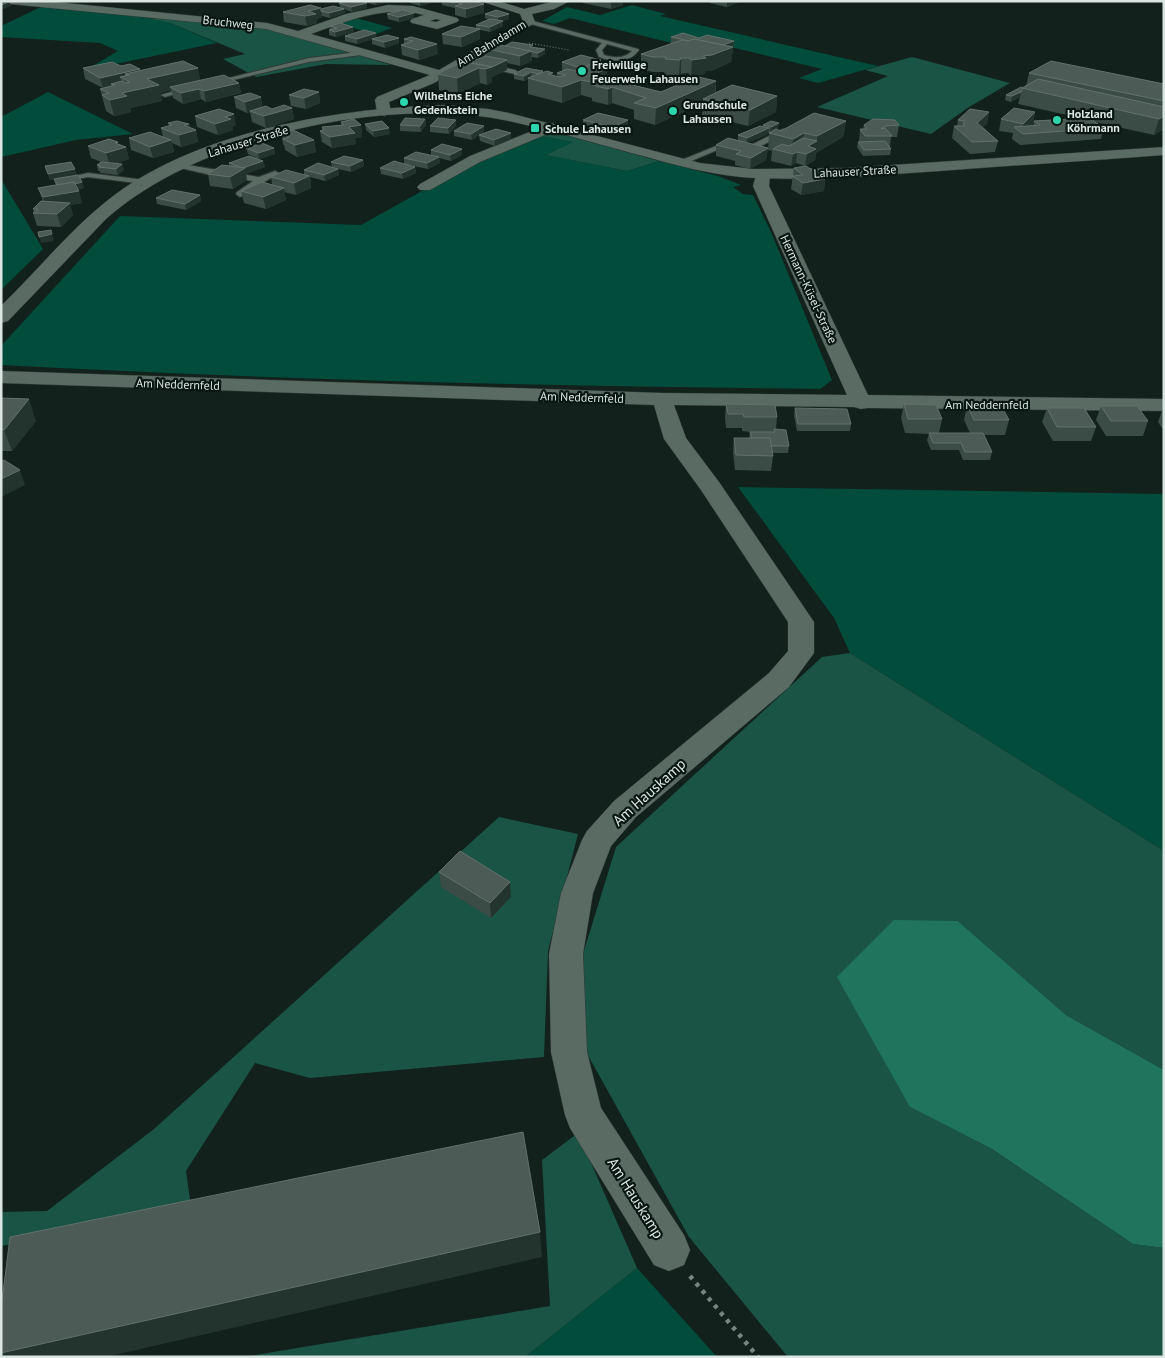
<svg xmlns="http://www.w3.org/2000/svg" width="1165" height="1358" font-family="'PT Sans',sans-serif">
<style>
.green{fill:#024c3b}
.forest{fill:#1a5444}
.water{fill:#20745e}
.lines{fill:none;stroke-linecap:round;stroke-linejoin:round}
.service-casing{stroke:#313a36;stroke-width:2}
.minor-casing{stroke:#313a36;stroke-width:1}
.tertiary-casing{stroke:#313a36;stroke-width:1}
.path-far1{stroke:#798581;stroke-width:1;stroke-dasharray:1 2;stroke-linecap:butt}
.path{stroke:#798581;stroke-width:4.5;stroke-dasharray:4 5.5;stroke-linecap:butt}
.service{fill:#5a6b64;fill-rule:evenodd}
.minor{fill:#5a6b64;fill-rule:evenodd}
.tertiary{fill:#5a6b64;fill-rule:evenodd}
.wall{fill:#3b4b45}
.shaded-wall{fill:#23332d}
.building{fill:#4c5b56;stroke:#63716b}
.poi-dot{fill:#2cd5ab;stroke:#091713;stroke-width:2}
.labels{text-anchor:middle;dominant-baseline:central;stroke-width:4.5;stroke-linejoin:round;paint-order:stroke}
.far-street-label{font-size:12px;fill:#dbe5e1;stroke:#091713}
.far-poi-label{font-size:12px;font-weight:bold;fill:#dbe5e1;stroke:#091713;text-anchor:start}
.street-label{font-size:15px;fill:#dbe5e1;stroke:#091713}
</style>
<rect width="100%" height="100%" fill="#12211c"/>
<!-- green -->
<g class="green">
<polygon points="632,5 666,14 660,16 878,66 818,83 799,78 822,69 689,37 672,43 570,18 554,24 542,21 567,7 600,15"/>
<polygon points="43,6 140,16 170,23 217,43 86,70 118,51 100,43 1,37 1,26"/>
<polygon points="353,17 392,28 376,34 334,23"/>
<polygon points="48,92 133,134 76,140 1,157 1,117"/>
<path d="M540,136L574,142L547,155L627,171L659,161L718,176L741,185L733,187L743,194L753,195L771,232L832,380L820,389C547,386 274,380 1,365V346L120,216L361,225L447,177Z"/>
<polygon points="1,179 43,249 1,290"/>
<polygon points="738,487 1164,494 1164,851 850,653 834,618"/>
<polygon points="637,1268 717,1357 525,1357"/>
</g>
<!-- forest -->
<g class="forest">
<polygon points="159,17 263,27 391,65 326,64 256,77 223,59 245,54 170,23 150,19"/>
<polygon points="912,57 1010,83 969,107 931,134 817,107 888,76 865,70"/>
<polygon points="548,133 569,136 659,161 627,171 546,155 573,142 540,136"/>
<polygon points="850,653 1164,851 1164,1070 1066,1015 958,921 910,1107 992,1149 1133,1244 1164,1248 1164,1357 788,1357 689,1237 585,1050 582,957 616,847 822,657"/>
<polygon points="499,817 578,834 548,951 544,1057 310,1078 255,1063 186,1171 192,1214 1,1246 1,1212 47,1211 154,1129"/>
<polygon points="578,1133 637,1268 525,1357 244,1357 550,1306 542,1160"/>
</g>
<!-- water -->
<polygon class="water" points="894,920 958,921 1066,1015 1164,1070 1164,1248 1133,1244 992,1149 910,1107 837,977"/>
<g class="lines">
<!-- service casing -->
<g class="service-casing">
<g id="service">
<path d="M529,20L638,49L639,50C629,64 613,62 599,57L596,50L602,43L527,23ZM607,44L632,51C624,59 614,58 604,55L602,50Z"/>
<polygon points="366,51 368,52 368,54 309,62 212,85 209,83 309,58"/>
<polygon points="463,59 515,70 518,72 515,74 461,62 461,60"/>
<polygon points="188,87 194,88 165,97 161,95"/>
<polygon points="783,129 790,131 755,149 722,148 684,164 677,162 721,144 751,145"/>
<polygon points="176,163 259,177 275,171 279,173 240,197 236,194 237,192 253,181 211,175 176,167"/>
<polygon points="88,173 145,180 149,182 145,184 88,177 61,182 57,180"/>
</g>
</g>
<!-- minor casing -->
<g class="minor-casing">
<g id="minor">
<path d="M5,1H46L267,23L298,31L346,14L388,5L413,6L457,18L459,20L457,22L437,29L412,23L410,21L412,19L424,15C384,5 348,21 311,34L439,70L523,21L520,14L480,1H498L524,9L555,1H570L554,9L532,14L535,22L533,24L434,83L389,102L391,112L384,116L377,112L375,100L377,97L430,75L266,29L10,4ZM436,19L441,20L436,22L430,21Z"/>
<polygon points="552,123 559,127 557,130 480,162 430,190 420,190 417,187 420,184 470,156"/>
<polygon points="762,170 767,172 770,175 769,186 868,395 1164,399 1164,411 867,408 861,409 854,407 674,405 686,438 719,482 814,622 814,653 789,687 636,817 611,846 593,893 583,954 587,1052 601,1108 684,1235 690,1250 684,1265 669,1271 654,1265 570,1128 565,1115 551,1052 549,954 561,893 582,840 587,831 614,801 769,673 788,651 788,622 701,490 664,439 654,405 1,383 1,371 662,393 847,395 753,186 757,172"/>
</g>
</g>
<!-- tertiary casing -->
<g class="tertiary-casing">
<path id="tertiary" d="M446,105L488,109L509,113L700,163L753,169L846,168L1164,147V155C1089,161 1014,165 940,171C878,175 816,181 754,178C717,176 682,167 647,157C601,145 555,131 509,121C388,95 199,136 106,219L8,321L1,323V306C37,271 69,231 108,200C195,131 339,108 446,105Z"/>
</g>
<!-- path-far1 -->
<polyline class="path-far1" points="529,43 569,50"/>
<!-- path -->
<polyline class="path" points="690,1276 758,1357"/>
<!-- service -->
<use href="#service" class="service"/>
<!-- minor -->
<use href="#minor" class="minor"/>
<!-- tertiary -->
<use href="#tertiary" class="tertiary"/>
</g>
<!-- wall -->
<g class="wall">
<polygon points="348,1 388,2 376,5 367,3 367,8 352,12 344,9 345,13 330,18 322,16 322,17 317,19 317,23 307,26 284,22 283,12 340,7 339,3"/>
<polygon points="410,1 434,1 434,2 420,6 410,3"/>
<polygon points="442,1 474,1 484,4 484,13 466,18 455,15 455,8 442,5"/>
<polygon points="583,1 623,1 623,5 611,9 583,3"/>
<polygon points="710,1 742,1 727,7 710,3"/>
<polygon points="414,13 414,18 399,22 388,19 387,14"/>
<polygon points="485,14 509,14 509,19 502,21 503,26 490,32 480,30 480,39 462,47 443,44 442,34 476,28 476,25 488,19 485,18"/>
<polygon points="330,26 354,32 336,37 329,35 329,30 330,29"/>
<polygon points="345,36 377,38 399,43 385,48 372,44 372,39 357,44 345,41"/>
<polygon points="411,37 438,54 419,60 402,55 401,45 404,44 404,39"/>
<polygon points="671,37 734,41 731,62 711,71 705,71 705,74 691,76 716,81 716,93 777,96 776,112 748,126 702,115 703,103 655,125 634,119 634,110 612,103 608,105 592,101 592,98 581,95 562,103 528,94 528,79 524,81 514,79 514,74 543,71 543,73 557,77 557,73 562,71 562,62 601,60 601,68 607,69 607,78 661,92 678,85 678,80 691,75 688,73 681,74 679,76 664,75 664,72 653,72 641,69 641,54 671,44"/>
<polygon points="533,45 533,47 545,54 538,58 532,57 532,61 520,66 507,63 507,70 492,77 492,82 487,85 480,83 458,94 439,90 438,74 470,63 484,56 484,48 505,46"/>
<polygon points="121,66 140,70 200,81 239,83 241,93 206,102 201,99 183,104 173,98 171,90 160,93 162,101 130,108 131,112 114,116 106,111 100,89 103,88 85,79 83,68"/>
<polygon points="1029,73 1164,84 1164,129 1154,135 1095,122 1104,128 1101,139 1020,145 1012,139 1013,133 999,131 1001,119 1035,112 1033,123 1029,126 1033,126 1034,121 1080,118 1018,104 1020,97 1011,102 1005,100 1006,95 1026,86"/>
<polygon points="319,92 320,103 306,109 291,106 289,95"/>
<polygon points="234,97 263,107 272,109 292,108 294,119 266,128 252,122 250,112 247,113 236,108"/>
<polygon points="989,112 987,124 983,127 998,141 995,152 970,154 952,138 954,126 957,126 958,120"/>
<polygon points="195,116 236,125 233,126 233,130 218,135 197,127"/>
<polygon points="425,119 426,125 421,132 400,131 400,125"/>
<polygon points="456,120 456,126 449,134 430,132 430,126"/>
<polygon points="583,120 628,120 628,126 613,133 583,125"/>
<polygon points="846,121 843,137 816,153 815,160 805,166 796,163 791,166 771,161 772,151 768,150 769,133 770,133 769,132 768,134 747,143 768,148 766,160 750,169 735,165 735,161 716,156 716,145 738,141 738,135 763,127 763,125 778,129 777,130 781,131"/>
<polygon points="341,122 361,125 362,137 355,138 356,144 332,148 322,142 320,131 322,130 322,127 341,125"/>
<polygon points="168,123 189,124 190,128 196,130 198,142 181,147 172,143 174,152 153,158 131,150 129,138 163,137 161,128 169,126"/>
<polygon points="365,124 390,134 374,137 366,130"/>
<polygon points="864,125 899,125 897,137 891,137 890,148 891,149 890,155 863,156 857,147 858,142 859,142 859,141 860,129 863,129"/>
<polygon points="454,131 484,132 472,140 454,136"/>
<polygon points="281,133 314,140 316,152 297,157 285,150 284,145 283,144"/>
<polygon points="511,133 511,139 495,146 480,141 479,135"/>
<polygon points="118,142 118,144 126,147 129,159 114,164 122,164 124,170 118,175 100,173 100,171 98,171 97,165 104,163 91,158 88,146"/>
<polygon points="246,148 274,148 275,154 259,159 248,154"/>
<polygon points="462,149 462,155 451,161 439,158 440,163 428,169 404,164 404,158 431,155 431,150"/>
<polygon points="363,160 364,166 351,172 338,169 339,175 325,181 310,177 311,188 296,195 284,192 286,200 266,209 244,203 241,191 272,184 271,177 304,174 304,170 332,167 331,162"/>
<polygon points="263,161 265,167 246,174 247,180 233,189 210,186 208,174 229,166 229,163"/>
<polygon points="45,166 77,175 82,182 84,188 78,189 82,203 70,205 73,215 61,227 37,226 33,213 34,213 33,209 43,201 38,188 56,185 54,179 50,180"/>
<polygon points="415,167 416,173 403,179 381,174 380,168"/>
<polygon points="794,168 825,179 824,191 801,195 791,189"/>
<polygon points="200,195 201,201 186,210 157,204 156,198"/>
<polygon points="1,398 36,421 12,451 1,451"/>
<polygon points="726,404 777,417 776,429 789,446 788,453 772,453 773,456 771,471 735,470 733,452 734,438 749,438 750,432 742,431 742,428 726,428 725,418"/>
<polygon points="904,404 942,419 939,433 970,433 964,420 967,405 1009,420 1005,435 984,435 992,452 990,460 963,460 959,450 931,450 927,440 929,434 905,433 901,418"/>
<polygon points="1101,406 1148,421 1143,436 1106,436 1096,420"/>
<polygon points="795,408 851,424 850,431 797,431 794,415"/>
<polygon points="1047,408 1096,427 1091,441 1053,441 1042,422"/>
<polygon points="1163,408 1164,408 1164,431 1158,422"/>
<polygon points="439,872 511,897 491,918 441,887"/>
</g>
<!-- shaded-wall -->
<g class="shaded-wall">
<polygon points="375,1 388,1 388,2 376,5"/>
<polygon points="420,1 434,1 434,2 420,6"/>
<polygon points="611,1 623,1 623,5 611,9"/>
<polygon points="727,1 742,1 727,7"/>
<polygon points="9,2 11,6 1,10 1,5"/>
<polygon points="367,3 367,8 352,12 351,7"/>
<polygon points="484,4 484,13 466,18 466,9"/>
<polygon points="321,8 322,17 317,19 317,23 307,26 305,16 308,11"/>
<polygon points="344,9 345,13 330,18 329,13"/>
<polygon points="414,13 414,18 399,22 399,17"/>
<polygon points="509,14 509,19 498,22 498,17"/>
<polygon points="503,21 503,26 490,32 490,27"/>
<polygon points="353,27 354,32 336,37 335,32"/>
<polygon points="480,29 480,39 462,47 461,37"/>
<polygon points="376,33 377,38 357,44 357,39"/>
<polygon points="399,38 399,43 385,48 384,42"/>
<polygon points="734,41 731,62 711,71 705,71 705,74 691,76 692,60 703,56 721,46"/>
<polygon points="437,44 438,54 419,60 418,50"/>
<polygon points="533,45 533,50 531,51 532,61 520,66 520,56"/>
<polygon points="545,49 545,54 538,58 538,53"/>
<polygon points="681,58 681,74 679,76 680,60"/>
<polygon points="507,60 507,70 492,77 492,67"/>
<polygon points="601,60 601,70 581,78 581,68"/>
<polygon points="492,67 492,82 487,85 486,69"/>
<polygon points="198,68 201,83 170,87 171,90 160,93 162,101 130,108 131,112 114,116 110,100 147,79"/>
<polygon points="479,68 480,83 458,94 457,78"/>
<polygon points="140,69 142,79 125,74 127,81 120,77 122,84 111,84 112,86 103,88 100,78"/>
<polygon points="607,69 606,85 596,83 589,76"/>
<polygon points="531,72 531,78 528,78 528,79 524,81 524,76"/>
<polygon points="581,80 581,95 562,103 562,87"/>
<polygon points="716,81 715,97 703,99 703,103 655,125 656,108"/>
<polygon points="239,83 241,93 206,102 204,91"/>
<polygon points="612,87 612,103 608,105 608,89"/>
<polygon points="199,89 201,99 183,104 181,93"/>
<polygon points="319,92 320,103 306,109 304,98"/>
<polygon points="1021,92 1020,97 1011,102 1012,96"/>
<polygon points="777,96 776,112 748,126 750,110"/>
<polygon points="261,97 263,108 247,113 245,102"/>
<polygon points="292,108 294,119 266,128 264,116"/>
<polygon points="989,112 987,124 975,134 977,123"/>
<polygon points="1035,112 1033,123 1022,133 1021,132 1023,124"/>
<polygon points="234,114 236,125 233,126 233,130 218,135 215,124 225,117"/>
<polygon points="1164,116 1164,129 1154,135 1159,119"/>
<polygon points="425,119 426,125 421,132 420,126"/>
<polygon points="456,120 456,126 449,134 448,128"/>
<polygon points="628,120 628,126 613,133 613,127"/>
<polygon points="846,121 843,137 816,153 815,160 805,166 808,146 817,141 817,136"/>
<polygon points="779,123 778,129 770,133 771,127"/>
<polygon points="189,124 191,132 196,130 198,142 181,147 179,135 184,125"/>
<polygon points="361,125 362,137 355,138 356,144 332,148 330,137 349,127"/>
<polygon points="484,126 484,132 472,140 471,134"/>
<polygon points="389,128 390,134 374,137 373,131"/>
<polygon points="769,128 768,134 747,143 747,138"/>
<polygon points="511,133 511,139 495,146 494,140"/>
<polygon points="804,133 802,150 797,152 796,163 791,166 793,154 791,154 793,139"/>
<polygon points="171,140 174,152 153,158 150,147"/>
<polygon points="314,140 316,152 297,157 295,145"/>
<polygon points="118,142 120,149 126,147 129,159 110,165 106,153 115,143"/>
<polygon points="274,148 275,154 259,159 258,153"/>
<polygon points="768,148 766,160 750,169 751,158"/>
<polygon points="462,149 462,155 451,161 450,155"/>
<polygon points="439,157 440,163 428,169 427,163"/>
<polygon points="363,160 364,166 351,172 350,166"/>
<polygon points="263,161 265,167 246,174 247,180 233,189 230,177 243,168"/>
<polygon points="122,164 124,170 118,175 116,169"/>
<polygon points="415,167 416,173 403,179 402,173"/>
<polygon points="75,169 77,175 50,180 48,174"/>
<polygon points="338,169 339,175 325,181 324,175"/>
<polygon points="309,176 311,188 296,195 294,183"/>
<polygon points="825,179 824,191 801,195 803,183"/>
<polygon points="82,182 84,188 60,193 58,186"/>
<polygon points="284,188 286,200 266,209 263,197"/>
<polygon points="79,191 82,203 70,205 73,215 61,227 57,214 46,209 43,197"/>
<polygon points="200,195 201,201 186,210 185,204"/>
<polygon points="52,234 54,241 41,243 39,237"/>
<polygon points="29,399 36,421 12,451 4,430"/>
<polygon points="20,470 25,485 1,497 1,479"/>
<polygon points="510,882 511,897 491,918 490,903"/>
<polygon points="540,1232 542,1257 106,1357 1,1357 1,1353"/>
</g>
<!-- building -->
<g class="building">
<polygon points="1,1 6,1 9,2 1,5"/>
<polygon points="348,1 361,1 367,3 351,7 339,3"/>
<polygon points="445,1 461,1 453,3"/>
<polygon points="461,1 474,1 484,4 466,9 455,6 462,4 456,2"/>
<polygon points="310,5 321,8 308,11 316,14 305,16 283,12"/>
<polygon points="333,6 344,9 329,13 321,11 321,9"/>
<polygon points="402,10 414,13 399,17 387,14"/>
<polygon points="496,10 509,14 498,17 485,14"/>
<polygon points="490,19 503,21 490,27 476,25"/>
<polygon points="340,23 353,27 335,32 329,30 337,28 330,26"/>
<polygon points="461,26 480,29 461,37 442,34"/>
<polygon points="364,30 376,33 357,39 345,36"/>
<polygon points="683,33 699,38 707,35 734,41 723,45 694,39 689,41 671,37"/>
<polygon points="387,35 399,38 384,42 372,39"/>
<polygon points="411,37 437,44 418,50 401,45 413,41 404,39"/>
<polygon points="694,39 733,47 712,55 703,56 706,58 692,60 688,58 681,58 680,60 665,59 666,57 653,57 641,54 682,40 688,41"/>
<polygon points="512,42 533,45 530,47 545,49 538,53 505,46"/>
<polygon points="495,44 531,51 520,56 484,48"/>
<polygon points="581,55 601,60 581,68 562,62"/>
<polygon points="486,56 507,60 492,67 470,62"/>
<polygon points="183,61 198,68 147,79 159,85 122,93 127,96 110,100 102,95 109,93 100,89 115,85 111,84 122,81 126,83 130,82 120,77 129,75 125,74"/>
<polygon points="1051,61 1164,84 1164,101 1029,73"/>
<polygon points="112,62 121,66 130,64 140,69 100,78 83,68"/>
<polygon points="465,62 492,67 486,69 479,68 457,78 438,74 449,68"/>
<polygon points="590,65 607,69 589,76 603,80 609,77 626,81 621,84 628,84 661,92 684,82 678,80 690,75 716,81 656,108 634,103 646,98 612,87 608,89 592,85 596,83 581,80 562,87 528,78 547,71 553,73 548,74 559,77 566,75 557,73 567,69 576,71"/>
<polygon points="526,68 543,71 538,74 531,72 524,76 514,74"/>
<polygon points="224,75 239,83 204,91 199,89 181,93 170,87"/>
<polygon points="1038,79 1164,107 1164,116 1159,119 1022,88"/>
<polygon points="732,85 777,96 750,110 703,99"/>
<polygon points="1021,87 1023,88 1021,92 1012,96 1006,95"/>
<polygon points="304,89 319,92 304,98 289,95"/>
<polygon points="250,93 261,97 245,102 234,97"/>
<polygon points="284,105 292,108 264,116 250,111 266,106 272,109"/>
<polygon points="1014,108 1035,112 1023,124 1001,119"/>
<polygon points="219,109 234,114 225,117 231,119 215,124 195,116"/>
<polygon points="970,109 989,112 977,123 998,141 972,142 954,126 965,126 963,123 965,121 958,120"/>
<polygon points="598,113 628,120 613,127 583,120"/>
<polygon points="814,113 846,121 817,136 804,133 793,139 769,133 776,129 781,131"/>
<polygon points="405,118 425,119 420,126 400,125"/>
<polygon points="438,118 456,120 448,128 430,126"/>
<polygon points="1089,118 1104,128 1023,134 1014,127 1040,125 1034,121"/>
<polygon points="354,119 361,125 349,127 355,133 330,137 320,131 324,130 322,127 344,125 341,122"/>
<polygon points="873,119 895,120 899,125 886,126 881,129 885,128 892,136 865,136 860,129 867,129 864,125"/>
<polygon points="177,121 189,124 184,125 196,130 179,135 161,128 172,125 168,123"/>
<polygon points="382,121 389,128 373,131 365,124"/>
<polygon points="771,121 779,123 771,127 763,125"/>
<polygon points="467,123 484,126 471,134 454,131"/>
<polygon points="760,126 769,128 747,138 738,135"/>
<polygon points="496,129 511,133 494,140 479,135"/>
<polygon points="293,130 314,140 295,145 283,139 289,137 281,133"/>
<polygon points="150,132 171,140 150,147 129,138"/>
<polygon points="728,138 768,148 751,158 736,154 741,151 716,145"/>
<polygon points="803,138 817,141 808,146 816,149 806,154 797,152 793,154 773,149 782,144 789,146"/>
<polygon points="109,139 118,142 115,143 126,147 106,153 88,146"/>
<polygon points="885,141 891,149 864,150 858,142"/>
<polygon points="262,143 274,148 258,153 246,148"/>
<polygon points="442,144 462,149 450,155 431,150"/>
<polygon points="416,152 439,157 427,163 404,158"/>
<polygon points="249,156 263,161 243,168 229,163"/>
<polygon points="344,156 363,160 350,166 331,162"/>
<polygon points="394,161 415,167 402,173 380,168"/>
<polygon points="71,162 75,169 48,174 45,166"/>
<polygon points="101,162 122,164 116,169 99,167 101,166 97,165"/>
<polygon points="318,163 338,169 324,175 304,170"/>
<polygon points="222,165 245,168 230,177 208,174"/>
<polygon points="806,166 825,179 803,183 792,176 803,175 794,168"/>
<polygon points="286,170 309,176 294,183 271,177"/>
<polygon points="78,175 82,182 75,184 74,182 57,185 54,179"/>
<polygon points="74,182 79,191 43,197 38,188"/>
<polygon points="262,182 284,188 263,197 241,191"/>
<polygon points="172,190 200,195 185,204 156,198"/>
<polygon points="41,201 70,203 57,214 33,213 38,209 33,209"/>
<polygon points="51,230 52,234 39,237 38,232"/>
<polygon points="1,398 29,399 4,430 1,429"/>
<polygon points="726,404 775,405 777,417 744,417 743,414 728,414"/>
<polygon points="904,404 936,405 942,419 908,419"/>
<polygon points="967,405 1001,405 1009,420 974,420"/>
<polygon points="1101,406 1137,406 1148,421 1111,421"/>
<polygon points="795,408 847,409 851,424 798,424"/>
<polygon points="1047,408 1084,408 1096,427 1057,427"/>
<polygon points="774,429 786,430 789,446 771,446 770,438 752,438 750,432 775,432"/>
<polygon points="929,433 983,433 992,452 965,452 961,443 933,443"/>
<polygon points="734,438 770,438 773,456 736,455"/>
<polygon points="4,460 20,470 1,479 1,461"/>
<polygon points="460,851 510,882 490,903 439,872"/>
<polygon points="523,1132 540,1232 1,1353 1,1309 10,1237"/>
</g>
<!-- markers -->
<g class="poi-dot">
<circle cx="582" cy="71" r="5"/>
<circle cx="404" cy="102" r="5"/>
<circle cx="673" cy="111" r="5"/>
<circle cx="1057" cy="120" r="5"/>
<rect x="530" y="123" width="10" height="10" rx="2.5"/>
</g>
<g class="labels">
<!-- far-street labels -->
<g class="far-street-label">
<text transform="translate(228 22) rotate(6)">Bruchweg</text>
<text transform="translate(491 43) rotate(-31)">Am Bahndamm</text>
<text transform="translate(248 141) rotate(-17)">Lahauser Straße</text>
<text transform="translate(855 171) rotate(-3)">Lahauser Straße</text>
<text transform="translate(809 289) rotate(65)">Hermann-Küsel-Straße</text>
<text transform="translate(178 384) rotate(2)">Am Neddernfeld</text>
<text transform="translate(582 397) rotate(2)">Am Neddernfeld</text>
<text x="987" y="404">Am Neddernfeld</text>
</g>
<!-- far-poi labels -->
<g class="far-poi-label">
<text x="592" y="64">Freiwillige<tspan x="592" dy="14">Feuerwehr Lahausen</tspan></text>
<text x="414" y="95">Wilhelms Eiche<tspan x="414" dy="14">Gedenkstein</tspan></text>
<text x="683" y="104">Grundschule<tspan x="683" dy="14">Lahausen</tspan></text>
<text x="1067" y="113">Holzland<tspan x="1067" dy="14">Köhrmann</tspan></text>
<text x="545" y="128">Schule Lahausen</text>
</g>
<!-- street labels -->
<g class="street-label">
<text transform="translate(649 792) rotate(-42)">Am Hauskamp</text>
<text transform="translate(636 1198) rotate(58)">Am Hauskamp</text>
</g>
</g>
<!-- border -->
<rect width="1165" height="1358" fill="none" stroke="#dbe5e1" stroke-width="5"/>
</svg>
